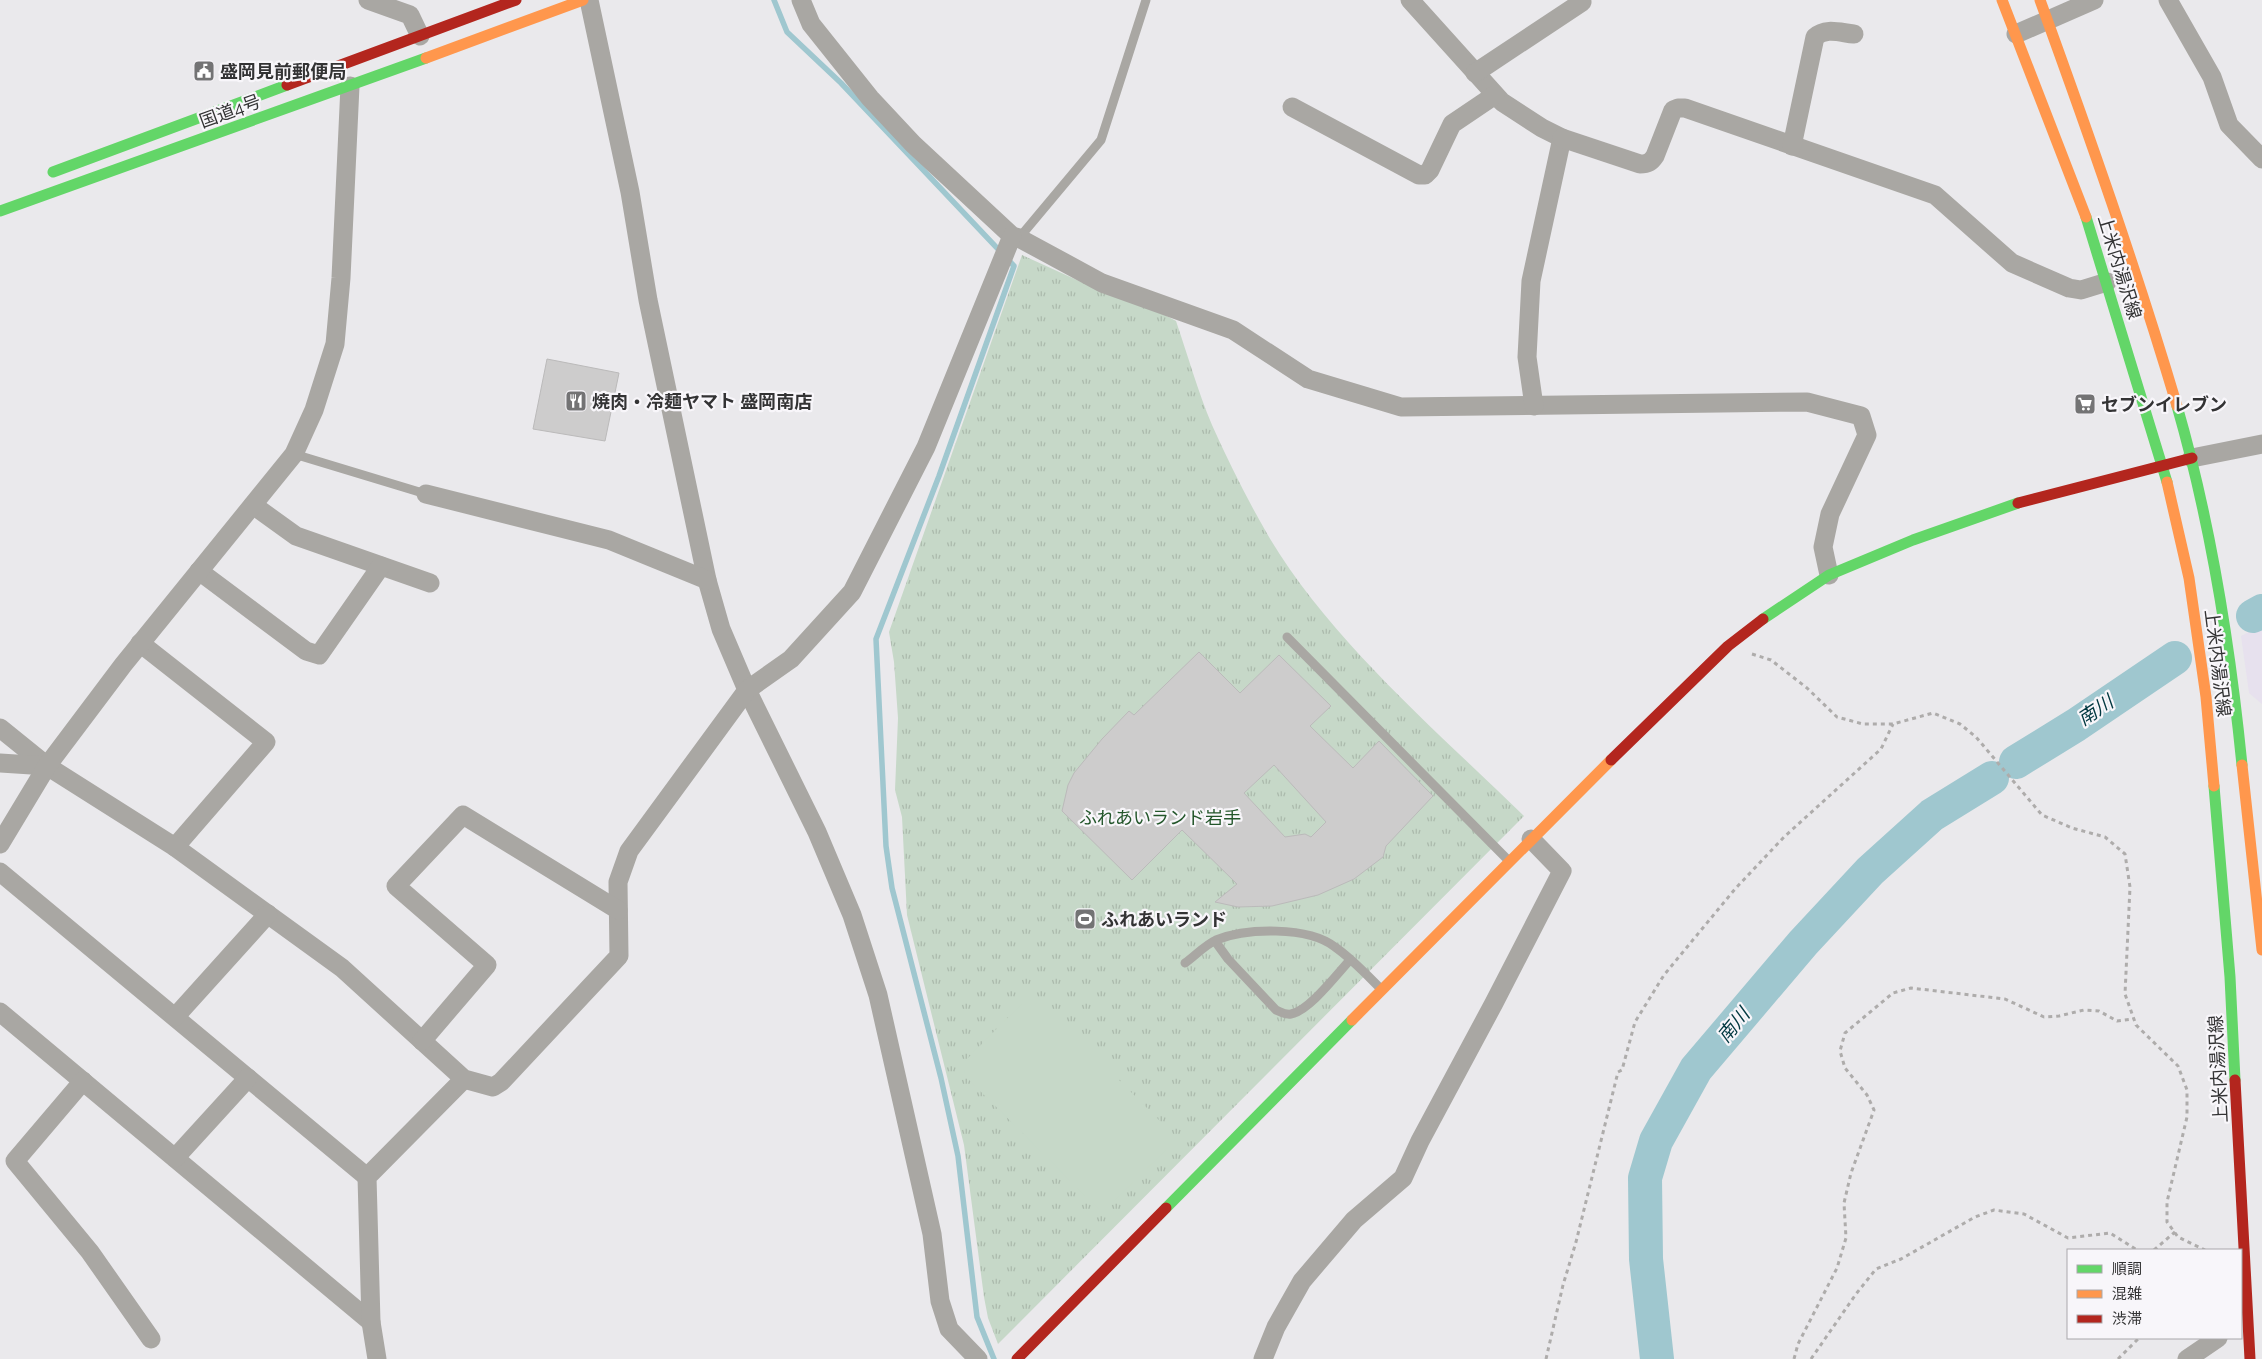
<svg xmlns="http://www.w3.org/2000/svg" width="2262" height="1359" font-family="Raleway,'Noto Sans JP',sans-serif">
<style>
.medical{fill:#e7e1ee}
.grass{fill:url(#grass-tufts)}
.garden{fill:#c6d8c8}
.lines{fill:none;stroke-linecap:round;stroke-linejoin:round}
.stream{stroke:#9fc7cf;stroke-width:5.5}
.river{stroke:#9fc7cf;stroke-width:34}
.building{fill:#cdcccc;stroke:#bbbaba;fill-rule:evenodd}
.path{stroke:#aeacab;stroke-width:3;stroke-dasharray:4 4;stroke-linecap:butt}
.lane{stroke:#a9a7a3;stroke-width:9}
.street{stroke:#a9a7a3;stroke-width:19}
.fast{stroke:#63d668;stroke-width:11}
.slow{stroke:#ff974d;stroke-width:11}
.jam{stroke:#b3261e;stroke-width:11}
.labels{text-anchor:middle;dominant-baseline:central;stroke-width:4.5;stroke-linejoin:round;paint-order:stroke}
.poi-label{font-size:18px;font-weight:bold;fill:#333334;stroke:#f8f6fa;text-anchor:start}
.street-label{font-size:18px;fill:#333334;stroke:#f8f6fa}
.park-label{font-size:18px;fill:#23562a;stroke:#f8f6fa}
.water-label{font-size:19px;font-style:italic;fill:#003840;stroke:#f8f6fa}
</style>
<defs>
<pattern id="grass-tufts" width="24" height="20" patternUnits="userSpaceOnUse" patternTransform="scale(1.25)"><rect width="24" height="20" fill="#c6d8c8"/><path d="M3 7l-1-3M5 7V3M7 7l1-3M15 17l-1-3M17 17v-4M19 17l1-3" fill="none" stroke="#abbaac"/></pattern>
</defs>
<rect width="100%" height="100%" fill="#eae9ec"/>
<!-- medical -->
<polygon class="medical" points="2262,625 2262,704 2249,693 2241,636"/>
<!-- grass -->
<path class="grass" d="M1022,255L1101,291L1165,315L1176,321C1188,356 1198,392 1212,425C1229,463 1248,501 1269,537C1331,641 1438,732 1524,816L998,1344L988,1318L984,1297L964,1145L907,915L902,817L895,790L898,718L894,662L889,632Z"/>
<!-- garden -->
<polygon class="garden" points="1032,993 1177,1138 1103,1213 965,1076 963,1063"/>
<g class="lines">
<!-- stream -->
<polyline class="stream" points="774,0 787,32 841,83 1014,266 939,476 876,639 886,846 892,888 941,1078 958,1156 977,1317 994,1359"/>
<!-- river -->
<g class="river">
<polyline points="2253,616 2262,611"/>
<polyline points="2016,762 2076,725 2175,658"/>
<polyline points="1657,1359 1646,1259 1645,1178 1656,1141 1696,1069 1803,943 1870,871 1932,815 1992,778"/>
</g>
</g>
<!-- building -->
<g class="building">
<polygon points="547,359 619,373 605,441 533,429"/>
<path d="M1199,652L1240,693L1279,655L1331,706L1310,726L1353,768L1379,741L1433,796L1386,846L1383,857L1354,879L1318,895L1272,906L1238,907L1215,902L1237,884L1182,830L1132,880L1062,811L1068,785L1074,773L1102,739L1129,711L1134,715ZM1274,765L1326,822L1311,837L1305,834L1285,837L1244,793Z"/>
</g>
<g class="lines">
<!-- path -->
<g class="path">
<polyline points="1752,654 1771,660 1807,688 1837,717 1863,724 1893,724 1933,713 1960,724 1976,737 2042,815 2072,828 2105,837 2125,854 2130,887 2125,994 2136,1025 2178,1066 2187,1090 2187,1117 2167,1202 2167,1222 2178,1237 2205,1250"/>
<polyline points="2154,1250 2175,1232"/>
<polyline points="1546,1359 1563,1285 1576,1242 1618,1072 1622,1070 1635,1022 1664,975 1735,889 1784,837 1881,749 1893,724"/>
<polyline points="1794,1359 1798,1344 1837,1268 1846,1238 1844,1203 1851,1173 1874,1110 1867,1095 1845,1068 1840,1051 1845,1033 1893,993 1911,988 2005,999 2044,1017 2059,1016 2084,1010 2099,1011 2117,1021 2133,1019"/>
<polyline points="1811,1359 1856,1294 1876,1269 1901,1259 1975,1217 1994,1210 2024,1214 2068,1238 2110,1233 2137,1250"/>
<polyline points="2118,1359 2139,1338"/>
</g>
<!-- lane -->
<g class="lane">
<polyline points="1019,238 1101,140 1146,0"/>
<polyline points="294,454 426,494"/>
<polyline points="1287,637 1508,860"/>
<path d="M1215,941L1228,959L1276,1010C1281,1012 1285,1015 1291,1014C1309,1011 1337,974 1350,960"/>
<path d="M1185,963C1195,956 1205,945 1216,940C1246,928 1308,926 1335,947C1351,958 1366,974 1380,988"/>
</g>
<!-- street -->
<g class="street">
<polyline points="368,0 410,15 420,36"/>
<polyline points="589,0 630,192 648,300 707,580 721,629 747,690 817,832 852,915 878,995 932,1234 940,1301 949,1329 978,1359"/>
<polyline points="801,0 811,24 870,98 913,144 1012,236 1019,238 1102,283 1233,330 1308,379 1401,407 1807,402 1861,416 1867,435 1830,514 1823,547 1829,575"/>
<polyline points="1410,0 1502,102 1542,128 1562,138 1531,281 1527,357 1534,406"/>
<polyline points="2168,0 2212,77 2229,125 2262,159"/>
<polyline points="2016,34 2094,0"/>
<polyline points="1475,73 1582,2"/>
<polyline points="1292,107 1419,175 1425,175 1430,170 1452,124 1495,95"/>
<path d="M1562,138L1640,164C1648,164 1651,162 1655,156L1673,110L1678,108H1685L1935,195L2012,263L2069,288L2081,290L2107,282"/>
<path d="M1792,146L1815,37C1826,27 1841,33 1854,34"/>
<polyline points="2192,458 2262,444"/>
<polyline points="426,494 609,540 707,580"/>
<polyline points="253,505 296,536 430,583"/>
<polyline points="199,571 306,651 319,655 381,566"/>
<polyline points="140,643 266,742 175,847"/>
<polyline points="0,728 47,766 175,847 342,968 464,1079 493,1087 501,1082 619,956 618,882 629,851 747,690 791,659 852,592 926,447 1012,236"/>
<polyline points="0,763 47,766"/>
<polyline points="0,844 47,766 123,665 294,454 314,410 335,344 341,278 350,86"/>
<polyline points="0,872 367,1177"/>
<polyline points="0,1012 371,1322"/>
<polyline points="175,1017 268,914"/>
<polyline points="422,1041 487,965 396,886 463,815 618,910"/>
<polyline points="83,1081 15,1161 90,1252 151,1339"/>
<polyline points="175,1158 248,1078"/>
<polyline points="377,1359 371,1322 367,1177 464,1079"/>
<polyline points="1263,1359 1276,1327 1302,1281 1354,1220 1403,1178 1420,1141 1494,1003 1562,871 1531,839"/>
<polyline points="2187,1359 2218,1338"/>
</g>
<!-- fast -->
<g class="fast">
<polyline points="53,172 287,85"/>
<polyline points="0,211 426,58"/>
<polyline points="2086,217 2167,482"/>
<path d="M2177,406C2211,524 2230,644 2242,765"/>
<polyline points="1763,619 1829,575 1913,540 2018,503"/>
<polyline points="2214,786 2230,977 2235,1080"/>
<polyline points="1166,1208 1352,1020"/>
</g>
<!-- slow -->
<g class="slow">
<polyline points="2002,0 2086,217"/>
<path d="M2040,0C2089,135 2136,268 2177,406"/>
<polyline points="426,58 583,0"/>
<polyline points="2167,482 2189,578 2206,697 2214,786"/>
<polyline points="2242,765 2262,950"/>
<polyline points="1352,1020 1611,760"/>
</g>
<!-- jam -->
<g class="jam">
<polyline points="287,85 516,0"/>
<polyline points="2018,503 2192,458"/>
<polyline points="1611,760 1728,646 1763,619"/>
<polyline points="2235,1080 2250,1359"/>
<polyline points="1017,1359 1166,1208"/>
</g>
</g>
<!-- icons -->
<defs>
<g id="civic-square" transform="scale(1.125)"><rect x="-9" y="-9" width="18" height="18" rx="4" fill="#737374" stroke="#f8f6fa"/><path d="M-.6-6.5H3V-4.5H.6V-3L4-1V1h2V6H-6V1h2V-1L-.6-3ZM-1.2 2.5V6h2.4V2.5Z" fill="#fff"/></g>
<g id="restaurant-square" transform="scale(1.125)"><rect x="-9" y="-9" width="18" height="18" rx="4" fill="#737374" stroke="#f8f6fa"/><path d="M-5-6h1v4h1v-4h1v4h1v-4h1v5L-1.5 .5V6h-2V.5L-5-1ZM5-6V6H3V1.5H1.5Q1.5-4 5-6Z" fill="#fff"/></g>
<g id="supermarket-square" transform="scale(1.125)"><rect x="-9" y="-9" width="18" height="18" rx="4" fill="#737374" stroke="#f8f6fa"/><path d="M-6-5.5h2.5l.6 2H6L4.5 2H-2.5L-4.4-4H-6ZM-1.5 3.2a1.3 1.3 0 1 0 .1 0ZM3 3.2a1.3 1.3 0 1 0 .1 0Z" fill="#fff"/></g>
<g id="stadium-square" transform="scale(1.125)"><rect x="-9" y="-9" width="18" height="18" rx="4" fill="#737374" stroke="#f8f6fa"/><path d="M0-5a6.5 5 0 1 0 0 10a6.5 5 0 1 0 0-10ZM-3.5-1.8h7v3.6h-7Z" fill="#fff"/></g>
</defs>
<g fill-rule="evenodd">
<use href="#civic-square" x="204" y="71"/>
<use href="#restaurant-square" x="576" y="401"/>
<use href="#supermarket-square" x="2085" y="404"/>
<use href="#stadium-square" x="1085" y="919"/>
</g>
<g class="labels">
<!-- poi labels -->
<g class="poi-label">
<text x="220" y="71">盛岡見前郵便局</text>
<text x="592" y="401">焼肉・冷麺ヤマト 盛岡南店</text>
<text x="2101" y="404">セブンイレブン</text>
<text x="1101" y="919">ふれあいランド</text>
</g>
<!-- street labels -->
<g class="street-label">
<text transform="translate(230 111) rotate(-20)">国道4号</text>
<text transform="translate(2120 267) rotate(73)">上米内湯沢線</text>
<text transform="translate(2218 663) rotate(83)">上米内湯沢線</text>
<text transform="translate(2218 1069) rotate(-93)">上米内湯沢線</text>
</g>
<!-- park labels -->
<g class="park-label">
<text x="1160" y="817">ふれあいランド岩手</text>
</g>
<!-- water labels -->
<g class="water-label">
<text transform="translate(2095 710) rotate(-33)">南川</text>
<text transform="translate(1733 1025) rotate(-50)">南川</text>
</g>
</g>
<!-- legend -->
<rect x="2067" y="1249" width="175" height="90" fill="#f8f6fa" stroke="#a9a8ab"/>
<rect x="2077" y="1265" width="25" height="8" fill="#63d668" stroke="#a9a8ab"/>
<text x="2112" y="1274" font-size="15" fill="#333334">順調</text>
<rect x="2077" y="1290" width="25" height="8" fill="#ff974d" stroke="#a9a8ab"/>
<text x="2112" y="1299" font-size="15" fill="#333334">混雑</text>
<rect x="2077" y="1315" width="25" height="8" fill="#b3261e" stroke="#a9a8ab"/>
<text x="2112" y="1324" font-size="15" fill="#333334">渋滞</text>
</svg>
